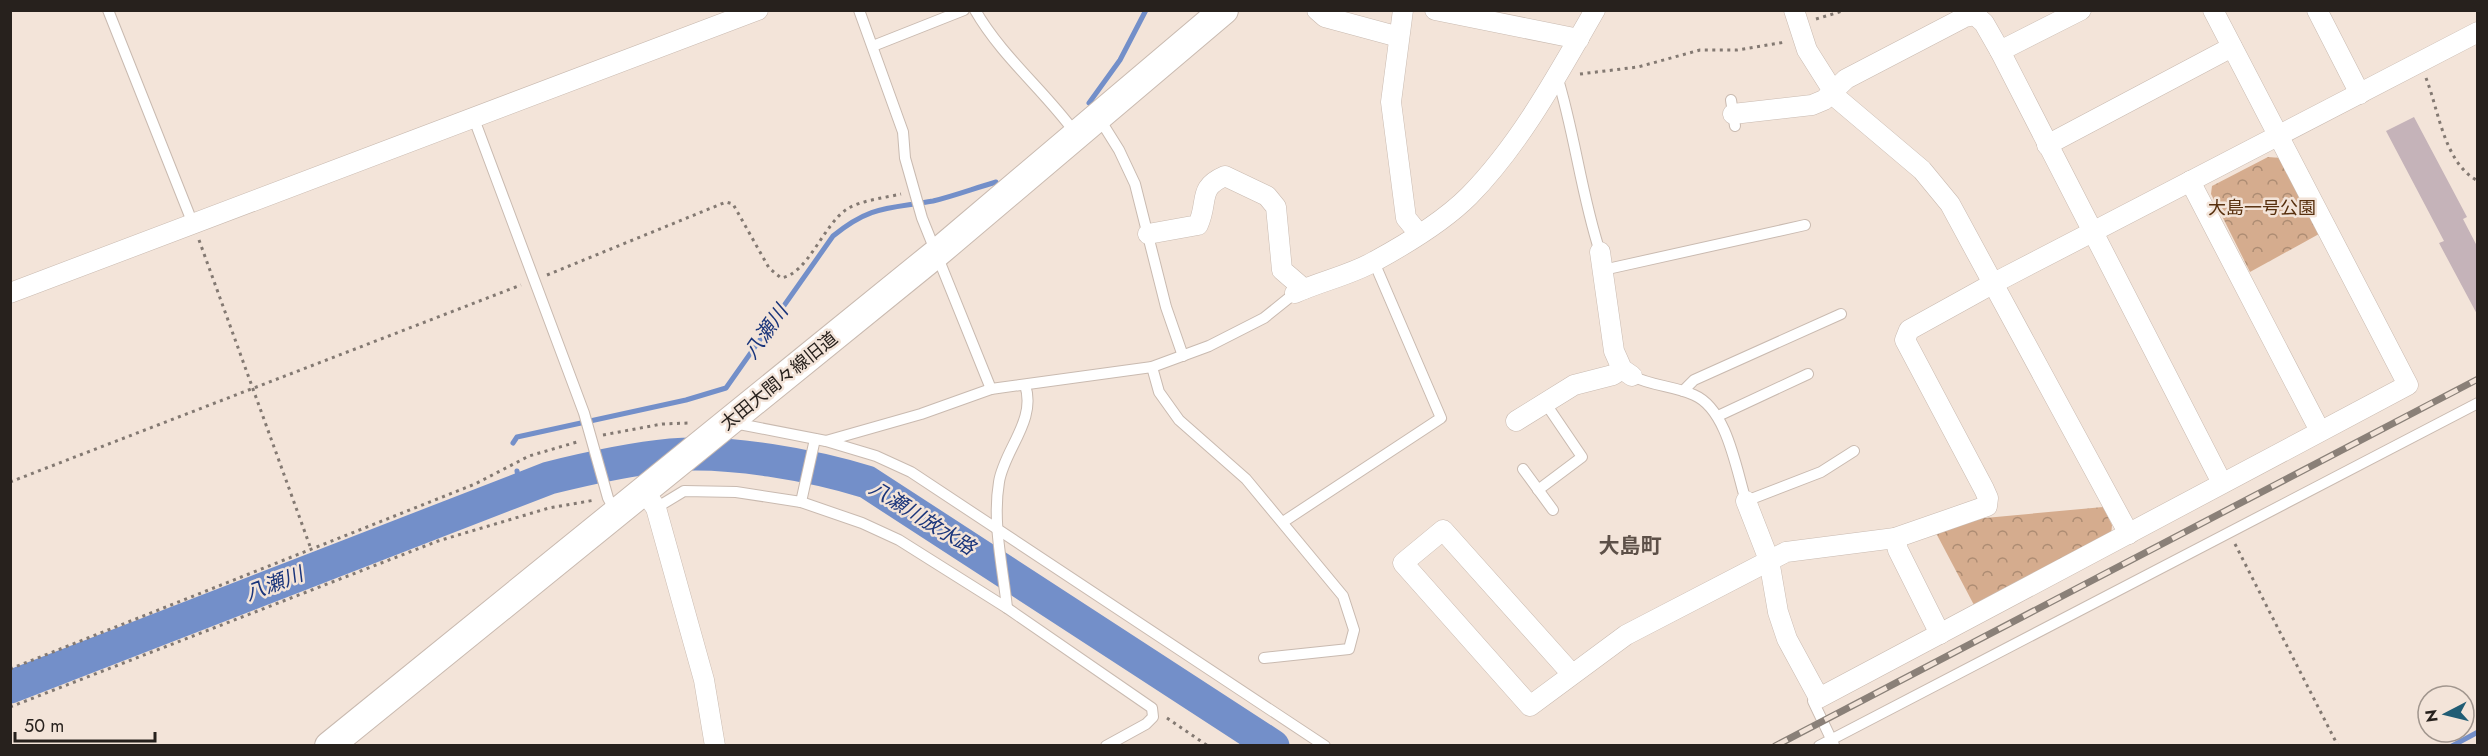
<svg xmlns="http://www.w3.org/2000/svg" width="2488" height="756" font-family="Jost,'Noto Sans JP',sans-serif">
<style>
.park{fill:url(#park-crowns)}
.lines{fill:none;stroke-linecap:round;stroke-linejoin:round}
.stream{stroke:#738fc9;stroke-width:5}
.river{stroke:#738fc9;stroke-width:33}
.building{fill:#c5b3b9}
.lane-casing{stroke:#c9bab0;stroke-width:12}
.street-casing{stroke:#c9bab0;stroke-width:21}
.secondary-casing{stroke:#c9bab0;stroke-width:30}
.path{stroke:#837972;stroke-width:3;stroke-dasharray:3 4.5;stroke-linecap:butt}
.lane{stroke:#fff;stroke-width:10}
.street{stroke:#fff;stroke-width:20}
.secondary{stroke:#fff;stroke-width:28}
.rail-casing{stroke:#8a8078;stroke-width:7}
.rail{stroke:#f3e4d9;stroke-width:4.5;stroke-dasharray:14;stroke-linecap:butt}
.labels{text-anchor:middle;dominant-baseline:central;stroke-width:5;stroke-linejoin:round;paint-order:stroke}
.park-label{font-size:18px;fill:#572f0d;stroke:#f3e4d9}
.street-label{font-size:18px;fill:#27211d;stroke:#f3e4d9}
.water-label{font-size:20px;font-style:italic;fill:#1a357b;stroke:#f3e4d9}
.quarter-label{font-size:21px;font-weight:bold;fill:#5d5048;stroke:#f3e4d9}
</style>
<defs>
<pattern id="park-crowns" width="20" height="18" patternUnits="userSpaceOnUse" patternTransform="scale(1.5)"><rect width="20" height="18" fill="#d5ac8e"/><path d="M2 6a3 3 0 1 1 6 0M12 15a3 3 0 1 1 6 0" fill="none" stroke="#ad8c73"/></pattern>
</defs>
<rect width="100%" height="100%" fill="#f3e4d9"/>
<!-- park -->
<g class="park">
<polygon points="2268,157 2281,158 2319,234 2250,272 2211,194 2212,186"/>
<polygon points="2103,507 2112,525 2111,536 1974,605 1936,533 1974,519"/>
</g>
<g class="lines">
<!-- stream -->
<g class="stream">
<polyline points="1089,103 1120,60 1146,10"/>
<path d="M513,443L517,437L686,400L726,388L833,236C871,205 888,209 933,201C954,196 975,188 996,182"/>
<polyline points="517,471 520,488"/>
<polyline points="2452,746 2478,732"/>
</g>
<!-- river -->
<path class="river" d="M10,687L549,478C589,468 630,459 671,455C729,450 812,465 867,482L1273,746"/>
</g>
<!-- building -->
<polygon class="building" points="2414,117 2467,217 2463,219 2478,248 2478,316 2439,243 2444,241 2386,131"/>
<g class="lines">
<!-- lane casing -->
<g class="lane-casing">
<g id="lane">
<polyline points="108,10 193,224"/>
<polyline points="859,10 903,132 905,158 922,218 991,389"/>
<path d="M975,10C1002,57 1045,91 1076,134"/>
<polyline points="873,46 964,10"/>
<path d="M1557,76C1575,134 1581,194 1600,252"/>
<polyline points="1731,100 1735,126"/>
<polyline points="1099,118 1119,150 1135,184 1166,307 1183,356"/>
<polyline points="474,119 584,413 608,498 615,511"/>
<polyline points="1603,270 1805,225"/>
<polyline points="1152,367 1159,392 1179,420 1246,479 1343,596 1354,630 1349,649 1264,658"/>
<path d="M1632,376C1652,386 1674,386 1694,395C1727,409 1736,469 1746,501L1821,472L1854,451"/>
<polyline points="1683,391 1694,380 1841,314"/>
<polyline points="1718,416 1808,374"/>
<polyline points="734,423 826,441 876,456 911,472 1325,746"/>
<polyline points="826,441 921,414 991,389 1152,367 1209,346 1264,318 1295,293"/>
<polyline points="1523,469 1553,510"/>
<polyline points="1538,490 1582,457 1546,404"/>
<polyline points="801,502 815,439"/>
<polyline points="656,508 684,491 736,492 801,502 862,523 899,540 1007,608 1152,708 1153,717 1146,724 1106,746"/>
<polyline points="1283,522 1441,418 1374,262"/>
<path d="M1007,608C1003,568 992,523 999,482C1004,450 1037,420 1025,385"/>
<polyline points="1813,701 1834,745"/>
<polyline points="1819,746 2478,403"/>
</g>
</g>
<!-- street casing -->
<g class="street-casing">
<g id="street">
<polyline points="1317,10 1325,17 1399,37"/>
<polyline points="1403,10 1391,102 1406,218 1419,234"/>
<polyline points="1435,10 1579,39"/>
<polyline points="1794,10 1807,50 1838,99 1922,170 1950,204 2129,534"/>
<polyline points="1975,10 1975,15 1984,23 2000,51 2222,483"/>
<polyline points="2317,10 2360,94"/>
<polyline points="2000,51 2081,10"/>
<polyline points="1733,114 1812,105 1824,100 1846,79 1965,17 1975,15"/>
<polyline points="2047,145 2232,47"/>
<polyline points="2190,181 2320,431"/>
<path d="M1148,234L1198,225C1209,201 1197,188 1225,176L1267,196L1276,207L1282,270L1304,289"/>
<polyline points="1600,252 1614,351 1622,369 1632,376"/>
<polyline points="10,293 758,10"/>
<path d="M1295,293C1321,281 1351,275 1375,261C1408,243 1443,222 1469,196C1521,143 1558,74 1595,10"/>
<polyline points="1516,421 1574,385 1613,375 1622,369"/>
<polyline points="644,491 656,508 704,680 715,746"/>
<polyline points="1746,501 1769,560 1778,612 1787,639 1819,698 2408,385 2213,10"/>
<polyline points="1895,538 1898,550 1940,634"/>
<polyline points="1571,673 1443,530 1403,563 1530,706 1626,635 1786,552 1895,538 1987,506 1988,498 1984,489 1905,340 1909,330 1994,283 2478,32"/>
</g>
</g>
<!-- secondary casing -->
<g class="secondary-casing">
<polyline id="secondary" points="329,746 937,253 1224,10"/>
</g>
<!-- path -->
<g class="path">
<polyline points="1816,19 1846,10"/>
<polyline points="1580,74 1638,67 1700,50 1737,50 1786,42"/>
<path d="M2426,78C2439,111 2444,163 2478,181"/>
<polyline points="199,240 311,549"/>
<path d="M547,275L726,202L733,204L769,268L781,278C808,274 823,225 847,209C862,200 884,198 901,194"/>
<polyline points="603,435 662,424 689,423"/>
<polyline points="10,482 521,285"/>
<polyline points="2235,544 2338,746"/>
<polyline points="10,669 475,484 529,456 577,442"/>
<polyline points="10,707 438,541 549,508 595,500"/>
<polyline points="1167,718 1208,746"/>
</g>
<!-- lane -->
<use href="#lane" class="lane"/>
<!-- street -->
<use href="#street" class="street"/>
<!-- secondary -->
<use href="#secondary" class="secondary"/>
<!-- rail casing -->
<g class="rail-casing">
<polyline id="rail" points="1775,746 2478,379"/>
</g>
<!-- rail -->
<use href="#rail" class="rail"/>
</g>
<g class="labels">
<!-- park labels -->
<g class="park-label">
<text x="2262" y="208">大島一号公園</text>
</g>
<!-- street labels -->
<g class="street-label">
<text transform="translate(779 381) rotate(-39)">太田大間々線旧道</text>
</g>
<!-- water labels -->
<g class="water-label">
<text transform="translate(766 332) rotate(-55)">八瀬川</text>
<text transform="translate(922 518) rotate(32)">八瀬川放水路</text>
<text transform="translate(274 584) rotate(-21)">八瀬川</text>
</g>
<!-- quarter labels -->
<g class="quarter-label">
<text x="1630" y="546">大島町</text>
</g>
</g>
<!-- border -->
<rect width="2488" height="756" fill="none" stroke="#27211d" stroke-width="24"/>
<!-- north arrow -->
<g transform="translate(2446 714) rotate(263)"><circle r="28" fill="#f3e4d9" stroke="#a1968e" stroke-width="1.5"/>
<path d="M0-4.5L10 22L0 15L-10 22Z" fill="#215d75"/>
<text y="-9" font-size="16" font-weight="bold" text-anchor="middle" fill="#27211d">N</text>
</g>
<!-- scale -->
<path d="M15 732v9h140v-9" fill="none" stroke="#27211d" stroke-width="3"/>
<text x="24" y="732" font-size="18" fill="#27211d" stroke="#f3e4d9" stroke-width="4.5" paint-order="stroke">50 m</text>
</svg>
